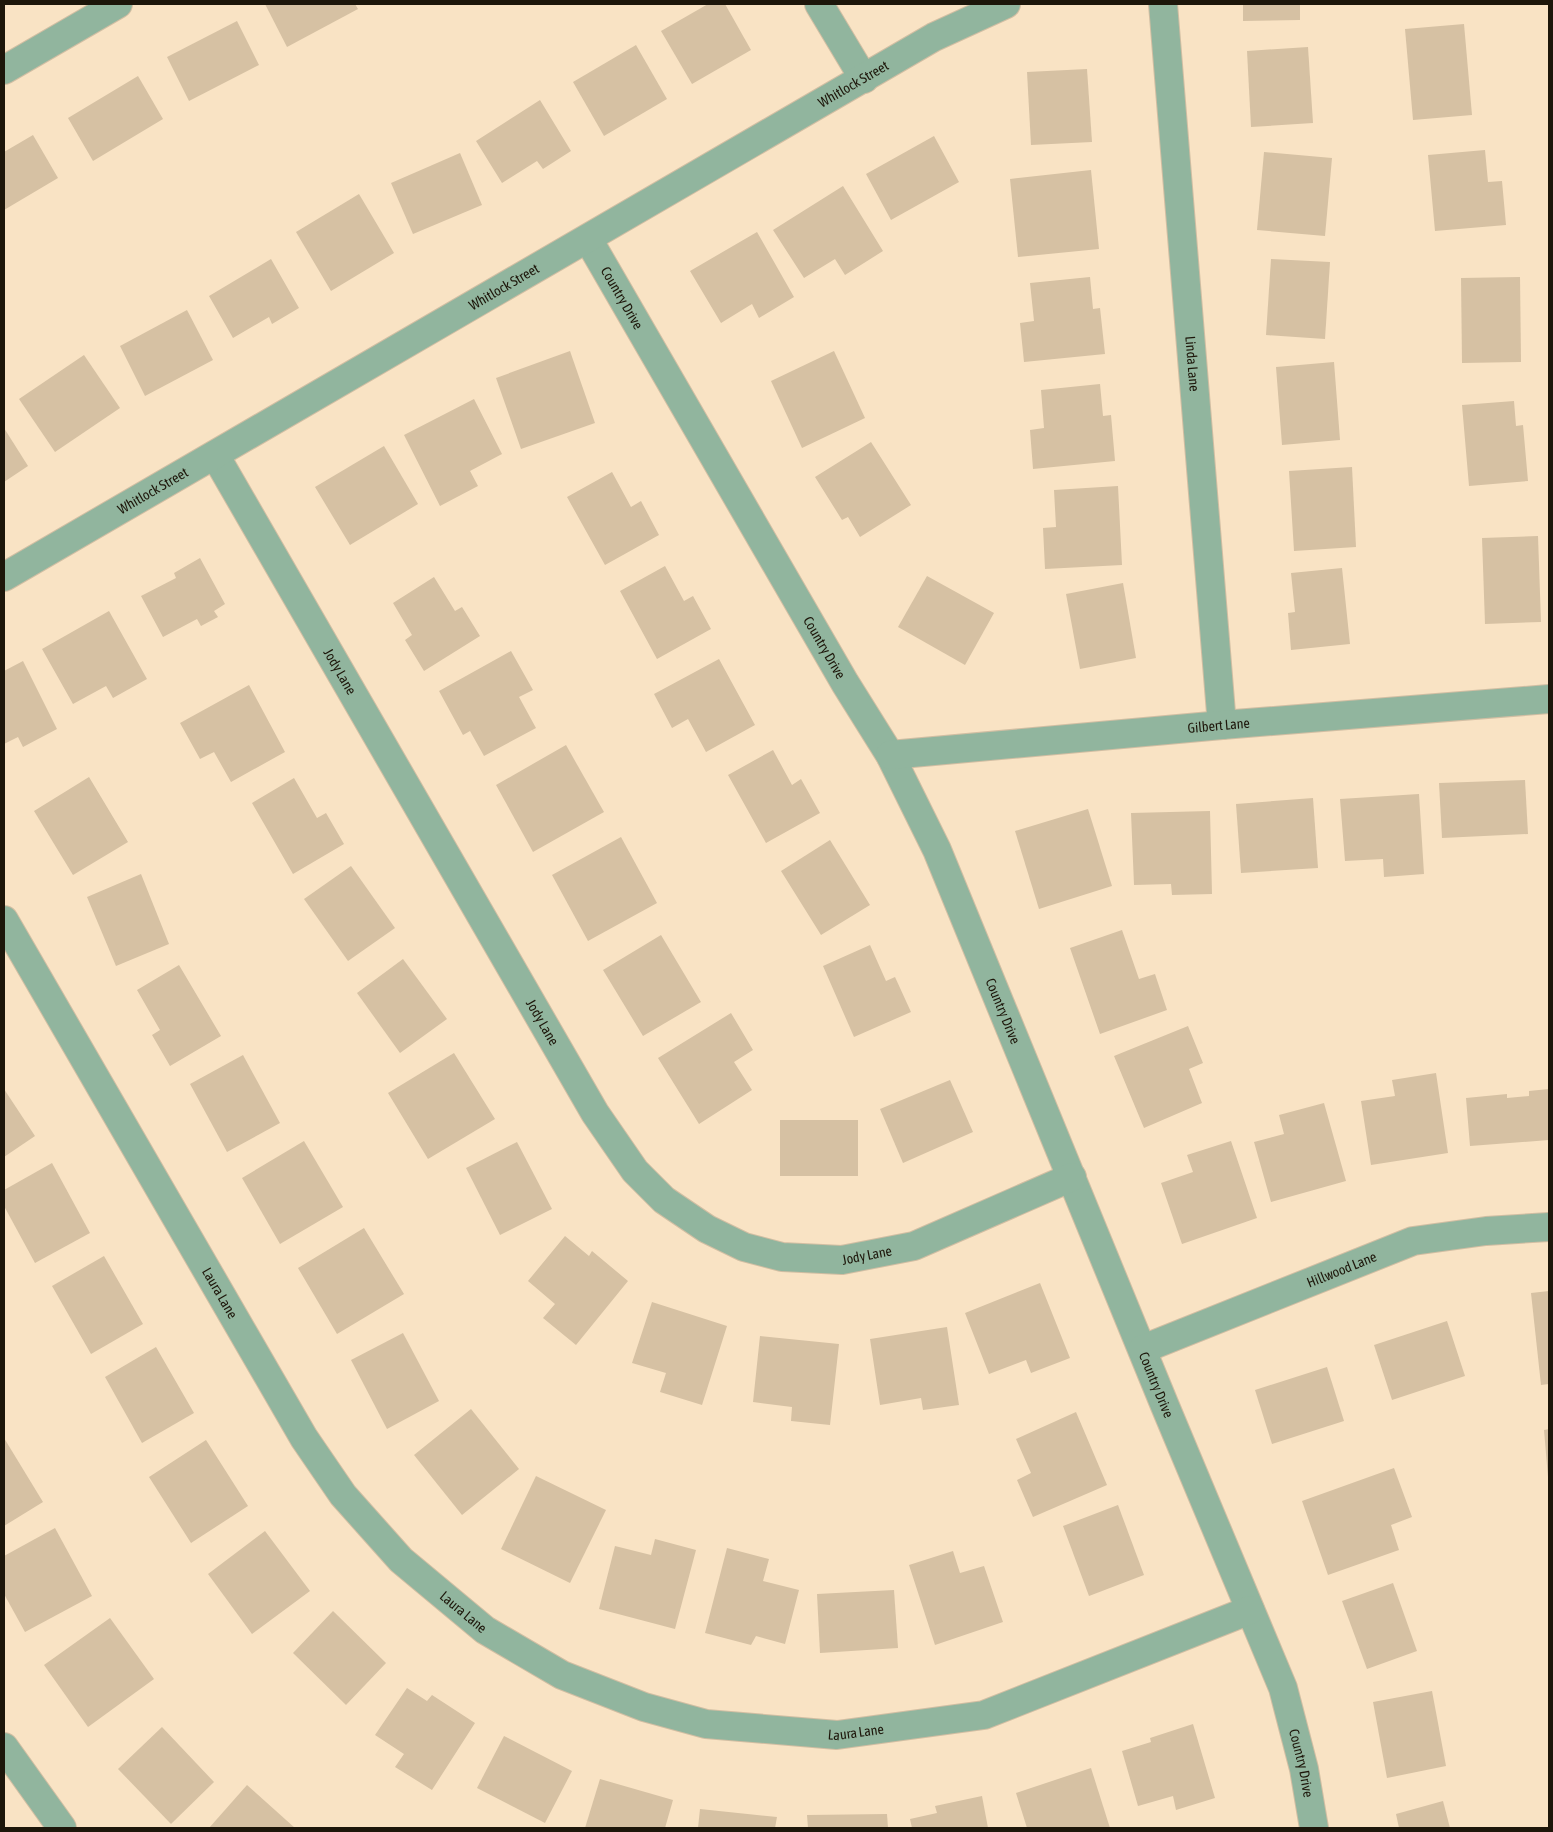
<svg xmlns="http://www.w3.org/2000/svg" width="1553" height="1832" font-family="'Asap Condensed',sans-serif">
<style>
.building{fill:#d6c1a3}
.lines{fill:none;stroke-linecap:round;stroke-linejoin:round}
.minor-casing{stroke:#d1bea3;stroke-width:30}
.minor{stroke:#91b59e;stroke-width:28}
.labels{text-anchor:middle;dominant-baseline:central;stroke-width:5;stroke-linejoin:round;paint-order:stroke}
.street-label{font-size:14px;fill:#1d160a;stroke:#fff}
</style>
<rect width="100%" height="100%" fill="#f9e3c4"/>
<!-- building -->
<g class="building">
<polygon points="265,4 355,4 358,9 287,47"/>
<polygon points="708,4 725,4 751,50 692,84 661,31"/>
<polygon points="1243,4 1300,4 1300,20 1243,21"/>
<polygon points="237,21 259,65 189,101 167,57"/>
<polygon points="1464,24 1472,115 1413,120 1405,29"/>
<polygon points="636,45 667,99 604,136 573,82"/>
<polygon points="1308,47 1313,123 1251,127 1247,51"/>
<polygon points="1087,69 1092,142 1031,145 1027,72"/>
<polygon points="138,76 163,119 93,161 68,118"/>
<polygon points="540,100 571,151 543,169 537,161 502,183 476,141"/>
<polygon points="33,135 58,178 4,210 4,152"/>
<polygon points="934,136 959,182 891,220 866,174"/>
<polygon points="1485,150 1488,182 1502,181 1506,225 1435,231 1428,155"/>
<polygon points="1264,152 1332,158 1325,236 1257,230"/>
<polygon points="460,153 482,205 413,234 391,183"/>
<polygon points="1091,170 1099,249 1018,257 1010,179"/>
<polygon points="843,186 883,251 845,275 835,259 804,278 773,230"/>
<polygon points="359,194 394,253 331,291 296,232"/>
<polygon points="757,232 794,297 759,318 752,304 721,323 690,271"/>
<polygon points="271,259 299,308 272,324 269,317 233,338 209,296"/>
<polygon points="1271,259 1330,262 1325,339 1266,335"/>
<polygon points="1090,277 1093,309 1100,308 1105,354 1024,362 1020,323 1034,321 1030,283"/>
<polygon points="1520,277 1521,362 1462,363 1461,278"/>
<polygon points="187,310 213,360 145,396 120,346"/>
<polygon points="570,351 595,423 521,449 496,378"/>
<polygon points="834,351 865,418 802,448 771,381"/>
<polygon points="84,355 120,408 55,452 19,399"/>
<polygon points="1334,362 1340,440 1282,445 1276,367"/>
<polygon points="1100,384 1103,416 1111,415 1115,461 1033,469 1030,430 1044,428 1041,390"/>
<polygon points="474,399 502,454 470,471 478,486 440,506 404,435"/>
<polygon points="1514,401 1516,426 1523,425 1528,481 1469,486 1462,405"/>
<polygon points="4,428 28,466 4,482"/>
<polygon points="871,442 911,505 860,537 848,517 842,520 815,477"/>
<polygon points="384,446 418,504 350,545 315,487"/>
<polygon points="1352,467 1356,547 1294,551 1289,471"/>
<polygon points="612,472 631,507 641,501 659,535 605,565 567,497"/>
<polygon points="1118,486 1122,565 1045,569 1043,528 1056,527 1054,490"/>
<polygon points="1538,536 1541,622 1485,624 1482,538"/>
<polygon points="200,558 225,604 214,611 218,617 201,626 197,619 163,637 141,596 176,578 174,573"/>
<polygon points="665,566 684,601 693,596 711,629 657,659 620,591"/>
<polygon points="1342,568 1350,644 1291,650 1288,613 1295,612 1291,573"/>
<polygon points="927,576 994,613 965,665 898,627"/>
<polygon points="434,577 455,611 462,607 480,636 424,671 405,640 412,635 393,603"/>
<polygon points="1123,583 1136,658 1080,669 1066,594"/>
<polygon points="109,611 147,679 113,698 106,686 73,704 42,649"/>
<polygon points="511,651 533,690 519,697 536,728 484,756 470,731 463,735 439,691"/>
<polygon points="719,659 755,725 706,752 688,719 672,728 654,694"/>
<polygon points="23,661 57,729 23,747 18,737 4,744 4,671"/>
<polygon points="249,685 285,752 231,782 214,752 200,759 180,723"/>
<polygon points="566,745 604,812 533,852 496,785"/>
<polygon points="773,750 792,785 801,779 820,813 766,843 728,775"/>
<polygon points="89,777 128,842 73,875 34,811"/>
<polygon points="294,778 317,818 326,813 344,844 293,874 252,803"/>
<polygon points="1525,780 1528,834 1442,838 1439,783"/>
<polygon points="1419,794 1424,874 1384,877 1383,859 1345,861 1340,799"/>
<polygon points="1313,798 1318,868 1241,873 1236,804"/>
<polygon points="1088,809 1112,886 1039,909 1015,831"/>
<polygon points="1210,811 1212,894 1172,895 1171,884 1134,885 1131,813"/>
<polygon points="621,837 657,903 588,941 552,875"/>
<polygon points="830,840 870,905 821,935 781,871"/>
<polygon points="351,866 395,928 348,961 304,899"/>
<polygon points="141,874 169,944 116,966 87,897"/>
<polygon points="1122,930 1139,979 1155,974 1167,1010 1100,1034 1070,948"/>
<polygon points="661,935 701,1002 643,1036 603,970"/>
<polygon points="870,945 886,981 895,977 911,1012 854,1037 823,966"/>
<polygon points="403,959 447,1019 400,1053 357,993"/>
<polygon points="179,965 221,1036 170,1066 152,1035 160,1030 137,990"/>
<polygon points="731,1013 753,1050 734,1062 752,1090 699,1124 658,1058"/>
<polygon points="1188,1026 1203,1063 1189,1069 1202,1103 1144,1128 1114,1056"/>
<polygon points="454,1053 495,1119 428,1159 388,1093"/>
<polygon points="243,1055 280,1123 227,1152 190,1084"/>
<polygon points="1436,1073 1448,1153 1371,1165 1361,1101 1395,1096 1392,1080"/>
<polygon points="950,1080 973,1132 903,1163 880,1109"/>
<polygon points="4,1089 35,1136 4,1157"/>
<polygon points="1549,1089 1549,1140 1470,1146 1466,1098 1507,1094 1507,1098 1529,1096 1529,1091"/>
<polygon points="1324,1103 1346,1181 1271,1202 1254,1142 1284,1134 1279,1115"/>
<rect x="780" y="1120" width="78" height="56"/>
<polygon points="304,1141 343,1207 280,1244 242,1178"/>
<polygon points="1231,1141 1257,1218 1182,1244 1161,1183 1193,1172 1187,1155"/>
<polygon points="517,1142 552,1209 500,1235 466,1168"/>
<polygon points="52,1163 90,1233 35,1263 4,1206 4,1190"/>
<polygon points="364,1228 404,1294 337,1334 298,1268"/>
<polygon points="565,1236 589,1256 592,1251 628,1281 576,1345 543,1318 555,1304 528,1281"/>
<polygon points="104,1256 143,1324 91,1354 52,1286"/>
<polygon points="1040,1283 1070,1358 1031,1373 1026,1360 989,1374 965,1313"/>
<polygon points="1549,1291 1549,1384 1541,1385 1531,1293"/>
<polygon points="652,1302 727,1326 702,1405 660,1392 666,1373 632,1363"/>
<polygon points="1447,1321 1465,1376 1392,1400 1374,1345"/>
<polygon points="947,1327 959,1405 923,1410 921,1398 880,1405 870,1339"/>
<polygon points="403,1333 439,1401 387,1429 351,1360"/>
<polygon points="760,1336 839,1344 830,1425 791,1421 792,1407 753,1402"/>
<polygon points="156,1347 194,1413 142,1443 105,1377"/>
<polygon points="1327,1367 1344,1421 1272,1444 1255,1390"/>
<polygon points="471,1409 519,1469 462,1515 414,1455"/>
<polygon points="1076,1412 1107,1485 1033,1517 1017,1480 1031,1473 1016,1439"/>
<polygon points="1549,1429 1549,1477 1548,1477 1544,1430"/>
<polygon points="4,1438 43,1502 4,1526"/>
<polygon points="206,1440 248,1506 191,1543 149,1477"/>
<polygon points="1394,1468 1412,1517 1391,1525 1399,1550 1328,1575 1302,1501"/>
<polygon points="536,1476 606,1510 570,1583 501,1549"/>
<polygon points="1118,1505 1144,1575 1089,1596 1063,1526"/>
<polygon points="55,1528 92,1596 25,1632 4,1594 4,1556"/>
<polygon points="265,1531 310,1591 252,1634 208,1574"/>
<polygon points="655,1539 696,1550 675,1629 599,1609 615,1546 651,1555"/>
<polygon points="727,1548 769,1559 763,1581 799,1590 785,1644 756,1636 751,1645 705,1633"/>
<polygon points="953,1551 960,1573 984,1566 1003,1622 935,1645 909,1565"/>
<polygon points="1393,1583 1417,1651 1367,1669 1342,1601"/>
<polygon points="894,1590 898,1648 820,1653 817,1594"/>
<polygon points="333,1611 386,1663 346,1705 293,1653"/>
<polygon points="110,1618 154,1679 88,1727 44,1665"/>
<polygon points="407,1688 427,1701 432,1695 475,1723 432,1790 395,1767 404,1754 375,1735"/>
<polygon points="1432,1691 1446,1766 1387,1778 1373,1702"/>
<polygon points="1193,1724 1215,1798 1176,1810 1173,1796 1138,1806 1122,1751 1151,1742 1150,1738"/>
<polygon points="162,1727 214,1782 171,1824 118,1769"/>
<polygon points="504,1736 572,1771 545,1823 477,1788"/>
<polygon points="1091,1768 1110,1828 1027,1828 1016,1793"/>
<polygon points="600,1779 673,1800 665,1828 585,1828"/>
<polygon points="247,1785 295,1828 209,1828"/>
<polygon points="982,1796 988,1828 912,1828 910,1819 937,1813 935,1806"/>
<polygon points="1443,1801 1450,1828 1399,1828 1396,1814"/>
<polygon points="700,1809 777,1817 775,1828 698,1828"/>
<polygon points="887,1814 888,1828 808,1828 807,1815"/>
</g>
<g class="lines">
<!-- minor casing -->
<g class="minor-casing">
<g id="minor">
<polyline points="819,4 864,79"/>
<path id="s1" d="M1163,4L1222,725"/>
<polyline points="4,70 118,4"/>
<path id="s2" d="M588,239L845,683L890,755L937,850L1165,1406L1283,1688L1304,1769L1314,1828"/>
<path id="s3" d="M215,455L595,1113L635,1171L664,1200L707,1229L744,1247L782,1257L842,1260L914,1246L1072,1177"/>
<path id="s4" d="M4,577L934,37L1006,4"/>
<path id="s5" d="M890,755L1222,725L1549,699"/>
<path id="s6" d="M4,920L304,1438L343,1495L401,1560L485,1630L562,1675L644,1707L706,1724L837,1735L984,1715L1250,1610"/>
<path id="s7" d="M1143,1349L1413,1241L1486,1231L1549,1227"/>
<polyline points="4,1747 62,1828"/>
</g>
</g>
<!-- minor -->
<use href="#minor" class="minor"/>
</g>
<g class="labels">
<!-- street labels -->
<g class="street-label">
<text stroke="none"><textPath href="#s4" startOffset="982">Whitlock Street</textPath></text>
<text stroke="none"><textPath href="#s4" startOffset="578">Whitlock Street</textPath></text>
<text stroke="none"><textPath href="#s2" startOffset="68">Country Drive</textPath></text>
<text stroke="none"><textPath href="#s1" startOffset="361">Linda Lane</textPath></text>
<text stroke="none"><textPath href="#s4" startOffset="172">Whitlock Street</textPath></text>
<text stroke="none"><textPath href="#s2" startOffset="472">Country Drive</textPath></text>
<text stroke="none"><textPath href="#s3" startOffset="250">Jody Lane</textPath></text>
<text stroke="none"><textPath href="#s5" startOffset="330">Gilbert Lane</textPath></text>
<text stroke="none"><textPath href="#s2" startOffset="878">Country Drive</textPath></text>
<text stroke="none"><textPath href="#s3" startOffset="655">Jody Lane</textPath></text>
<text stroke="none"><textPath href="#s3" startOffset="1089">Jody Lane</textPath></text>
<text stroke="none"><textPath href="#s7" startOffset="214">Hillwood Lane</textPath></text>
<text stroke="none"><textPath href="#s6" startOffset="431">Laura Lane</textPath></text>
<text stroke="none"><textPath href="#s2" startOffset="1282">Country Drive</textPath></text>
<text stroke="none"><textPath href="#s6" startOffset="836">Laura Lane</textPath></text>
<text stroke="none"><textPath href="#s6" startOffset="1256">Laura Lane</textPath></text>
<text stroke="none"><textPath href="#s2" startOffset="1688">Country Drive</textPath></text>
</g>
</g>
<!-- border -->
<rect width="1553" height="1832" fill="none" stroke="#1d160a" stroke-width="10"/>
</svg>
